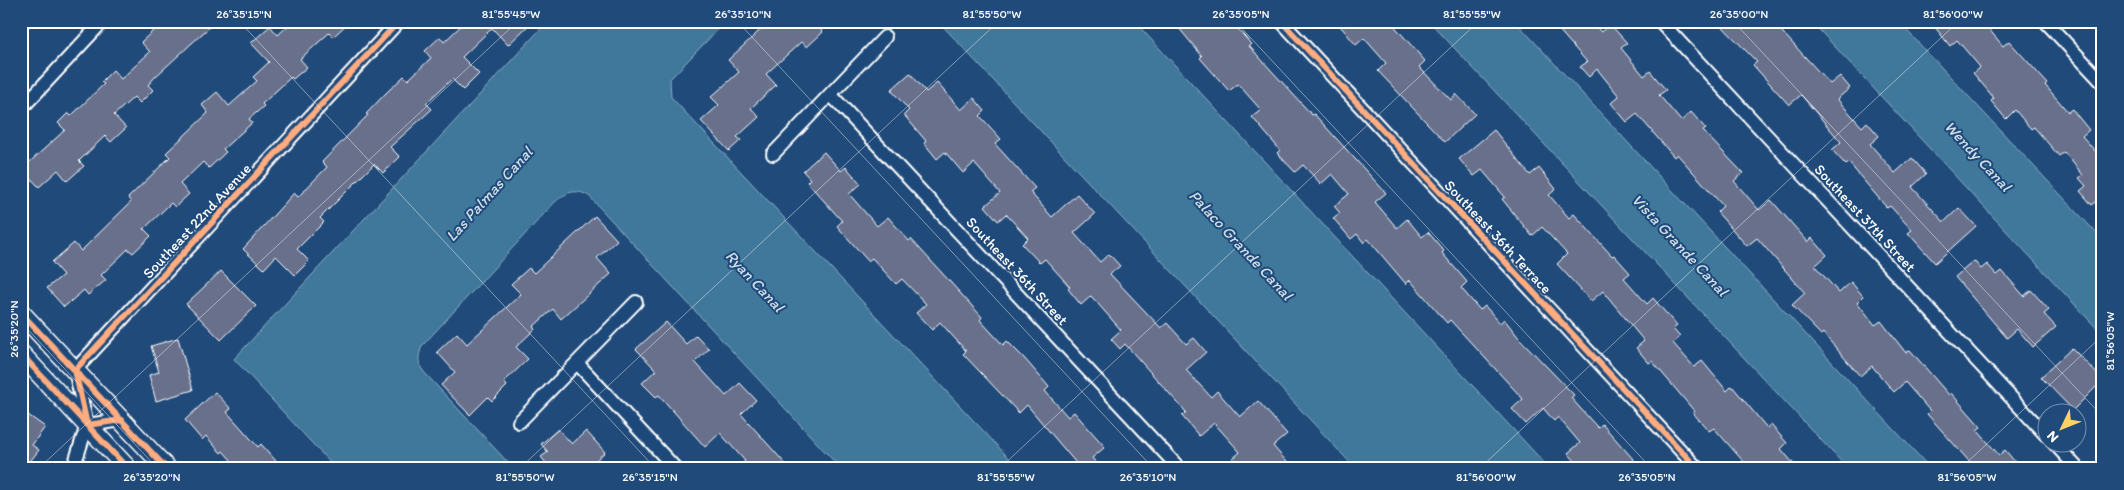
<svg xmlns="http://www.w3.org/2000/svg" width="2124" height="490" font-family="Itim,sans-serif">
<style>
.water{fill:#40789b;stroke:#8caec3}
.building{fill:#69708c;stroke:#fff}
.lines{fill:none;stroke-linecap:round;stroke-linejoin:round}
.street-casing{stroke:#fff;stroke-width:16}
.secondary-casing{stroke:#fff;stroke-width:21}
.street{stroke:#1f4a7a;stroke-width:12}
.secondary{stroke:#1f4a7a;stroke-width:18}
.cycleway-casing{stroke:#1f4a7a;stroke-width:9}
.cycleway{stroke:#ffac80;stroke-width:6}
.ticks{fill:none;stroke:#fff;stroke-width:1;stroke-opacity:0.45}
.labels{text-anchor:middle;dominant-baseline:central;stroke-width:4;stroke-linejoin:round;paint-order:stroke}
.street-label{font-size:15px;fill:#fff;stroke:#1f4a7a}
.water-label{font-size:16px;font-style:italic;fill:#cfdde6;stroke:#1f4a7a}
.neatline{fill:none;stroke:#fff;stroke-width:2}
.ticks-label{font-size:12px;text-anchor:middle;fill:#fff}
</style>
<rect width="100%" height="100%" fill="#1f4a7a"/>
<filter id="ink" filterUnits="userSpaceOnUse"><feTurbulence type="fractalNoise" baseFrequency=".02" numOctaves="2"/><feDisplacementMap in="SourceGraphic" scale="10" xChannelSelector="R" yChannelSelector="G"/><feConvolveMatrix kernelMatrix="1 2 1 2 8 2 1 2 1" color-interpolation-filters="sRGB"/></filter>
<g filter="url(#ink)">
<!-- water -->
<g class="water">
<path d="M548,21H726L670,79L671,97L1019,469H841L589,196C575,188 566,192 554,203L422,346C418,357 417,363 424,372L514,469H336L234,359Z"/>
<polygon points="938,21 1134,21 1550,469 1356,469"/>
<polygon points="1429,21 1515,21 1931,469 1848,469"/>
<polygon points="1811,21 1898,21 2103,240 2103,335"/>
</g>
<!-- building -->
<g class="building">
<polygon points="164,21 216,21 155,77 148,85 153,90 140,103 134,97 114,115 126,128 111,142 105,136 79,161 84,166 67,181 58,170 39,187 22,169 65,130 58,123 68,113 71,116 104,84 101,82 113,70 121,79 150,52 141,42"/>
<polygon points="293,21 350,21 333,37 329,33 300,59 307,67 293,79 291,77 262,104 264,106 249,119 252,123 223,149 226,152 209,168 203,162 180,184 189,194 175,207 171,203 144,229 151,236 133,253 128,249 101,275 106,280 88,295 84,290 64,307 47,288 63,275 52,262 74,243 81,251 131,202 128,198 170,157 166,153 208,113 202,105 217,92 229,106 257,81 253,77 269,62 251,43 270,26 278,35"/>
<polygon points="466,21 533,21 508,45 492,28 462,57 479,74 463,90 452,79 426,103 432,109 390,147 400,157 383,173 374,164 320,218 324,222 297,249 309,261 295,275 276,256 264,269 243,249 294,193 298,197 327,167 322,162 368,115 366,114 386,93 404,76 408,80 431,58 425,51 440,37 444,42"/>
<polygon points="770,21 813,21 823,32 807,47 801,42 766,74 776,85 751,108 759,117 737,137 741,140 729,151 701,121 719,105 711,97 739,72 728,60"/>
<polygon points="1173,21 1231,21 1251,44 1249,46 1312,115 1314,114 1386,193 1375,202 1397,228 1407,219 1422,237 1428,232 1444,251 1442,253 1467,282 1461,288 1480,310 1485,306 1500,323 1504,319 1519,338 1574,395 1571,398 1598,428 1602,424 1642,469 1582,469 1568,453 1580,443 1558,417 1554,421 1543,408 1526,424 1512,409 1523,399 1450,320 1447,323 1410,280 1406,284 1368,239 1364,243 1357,234 1351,239 1333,218 1340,213 1334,206 1349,194 1332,174 1321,184 1303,165 1295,172 1277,153 1280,150 1252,117 1261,110 1238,84 1229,91 1200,58 1202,56"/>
<polygon points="1336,21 1390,21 1425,61 1419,67 1451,100 1456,94 1475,114 1445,142 1378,71 1386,63 1364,38 1356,45"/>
<polygon points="1551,21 1591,21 1601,32 1610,24 1627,43 1621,48 1644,76 1650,71 1666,90 1659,95 1681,121 1691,112 1706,129 1703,131 1743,173 1734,181 1759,210 1771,200 1808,242 1812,238 1827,255 1815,266 1839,293 1851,282 1863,296 1857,302 1875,325 1881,321 1906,353 1910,350 1949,395 1951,393 1981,427 1977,430 1999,455 2005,450 2021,469 1976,469 1927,414 1930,411 1905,382 1894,392 1872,366 1860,376 1823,333 1821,335 1792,305 1805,293 1757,238 1747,246 1717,212 1723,206 1677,154 1674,157 1637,114 1627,122 1611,103 1619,96 1597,69 1589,77 1580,67 1587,62"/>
<polygon points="1717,21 1772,21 1830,84 1840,76 1850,88 1837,99 1862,127 1867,122 1879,136 1870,144 1895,173 1912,158 1926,174 1912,187 1944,222 1959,208 1976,226 1935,263 1908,233 1912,230 1890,206 1887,208 1849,163 1846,165 1832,150 1841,142 1801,95 1789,105 1753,65 1757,62"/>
<polygon points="1930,21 1982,21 2003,46 2009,41 2047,83 2045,85 2068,112 2072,109 2089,130 2082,136 2103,160 2103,197 2092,205 2080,191 2086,186 2079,178 2083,175 2064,152 2059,156 2034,127 2031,129 2015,110 2006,119 1991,101 1994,98 1973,73 1980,67 1957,40 1950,46"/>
<polygon points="910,73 926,92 937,83 961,110 974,98 985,111 980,116 1001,139 995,144 1035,188 1030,192 1052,217 1077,194 1095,214 1074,233 1100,262 1109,254 1120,266 1110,274 1161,328 1167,323 1186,344 1194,338 1206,352 1186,370 1211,397 1217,391 1240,417 1258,401 1287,434 1273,446 1293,469 1235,469 1229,462 1240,452 1214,423 1199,436 1182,416 1186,412 1125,344 1120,349 1111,339 1121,330 1091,296 1081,305 1068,289 1070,287 1045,259 1040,263 1022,244 1028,238 1006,214 998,221 985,206 1000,193 974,163 963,173 945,152 937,159 924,143 926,141 904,115 909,110 891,90"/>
<polygon points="1494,130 1530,175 1539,168 1556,189 1549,195 1569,218 1574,214 1612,256 1614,255 1630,273 1624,278 1647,304 1653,298 1677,326 1673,329 1680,337 1673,343 1694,367 1702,361 1727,391 1732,386 1767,428 1771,425 1787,443 1781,449 1793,463 1787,469 1750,469 1714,428 1709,431 1693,413 1695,412 1652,361 1649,363 1636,348 1644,341 1603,291 1591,301 1557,264 1567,254 1542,227 1532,236 1502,199 1505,197 1482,170 1474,176 1459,159"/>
<polygon points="824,152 841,171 846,167 861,184 849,194 877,226 888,217 909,241 911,239 982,317 980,320 1003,345 1007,341 1024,358 1049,387 1045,391 1068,417 1074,412 1105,447 1092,458 1102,469 1081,469 1027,405 1019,413 963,354 966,351 940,322 932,330 916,313 926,304 902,279 896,284 872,258 868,261 837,226 842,221 807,182 810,179 803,171"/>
<polygon points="595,216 617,240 597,258 611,274 561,319 553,309 533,327 535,329 516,347 528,359 504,382 507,386 492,401 488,397 470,415 441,385 455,372 437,352 457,333 467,344 521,294 511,284 529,268 534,273"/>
<polygon points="1974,261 1981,269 1987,264 1997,275 2002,271 2024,296 2031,290 2049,310 2044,314 2056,327 2033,347 2017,329 2007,338 1955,277"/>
<polygon points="221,271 256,306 221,340 186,304"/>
<polygon points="666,322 686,344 696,335 709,349 695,362 726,396 740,383 756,400 741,414 790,469 736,469 745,461 720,433 705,447 659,395 656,397 642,383 656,370 636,349"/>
<polygon points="178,338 193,390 156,401 149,375 159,372 151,346"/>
<polygon points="2072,348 2103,380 2073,410 2041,377"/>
<polygon points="215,392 231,409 227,412 258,447 261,444 283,469 239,469 223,451 221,453 206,436 202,440 185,420"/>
<polygon points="21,410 45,427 32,445 39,450 24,469 21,469"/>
<polygon points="558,429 572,444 586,431 605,452 586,469 551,469 541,457 548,452 541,444"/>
</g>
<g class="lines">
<!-- street casing -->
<g class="street-casing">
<g id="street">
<polyline points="1281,21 1698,469"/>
<polyline points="1660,21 2046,435"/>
<polyline points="2045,21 2103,83"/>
<polyline points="831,95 1180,469"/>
<polyline points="21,109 103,21"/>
<polyline points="773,154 885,37"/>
<polyline points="577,363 676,469"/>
<polyline points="122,420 87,425 75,370 399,21"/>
<polyline points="519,422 636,302"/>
<polyline points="2053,442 2078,469"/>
<polyline points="73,469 87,425"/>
</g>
</g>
<!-- secondary casing -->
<g class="secondary-casing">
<g id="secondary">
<polyline points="21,313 167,469"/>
<polyline points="21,354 128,469"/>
</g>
</g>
<!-- street -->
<use href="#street" class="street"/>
<!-- secondary -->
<use href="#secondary" class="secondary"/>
<!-- cycleway casing -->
<g class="cycleway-casing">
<g id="cycleway">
<polyline points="1281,21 1698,469"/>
<polyline points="21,313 167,469"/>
<polyline points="21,354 128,469"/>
<polyline points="122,420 87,425 75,370 399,21"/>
</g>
</g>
<!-- cycleway -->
<use href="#cycleway" class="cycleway"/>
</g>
</g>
<!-- ticks -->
<path class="ticks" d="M239,21L656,469M737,21L1154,469M1235,21L1652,469M1733,21L2103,417M21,37L38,21M21,322L158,469M38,469L518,21M519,469L999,21M999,469L1479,21M1479,469L1959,21M1960,469L2103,335"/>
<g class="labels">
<!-- street labels -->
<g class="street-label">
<text transform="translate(1865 218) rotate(47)">Southeast 37th Street</text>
<text transform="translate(197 221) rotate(-47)">Southeast 22nd Avenue</text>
<text transform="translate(1498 237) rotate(47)">Southeast 36th Terrace</text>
<text transform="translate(1017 271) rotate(47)">Southeast 36th Street</text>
</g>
<!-- water labels -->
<g class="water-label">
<text transform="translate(1978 156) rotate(47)">Wendy Canal</text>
<text transform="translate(489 194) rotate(-48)">Las Palmas Canal</text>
<text transform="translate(1241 245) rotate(47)">Palaco Grande Canal</text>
<text transform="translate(1680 245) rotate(47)">Vista Grande Canal</text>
<text transform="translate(755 281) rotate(47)">Ryan Canal</text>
</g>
</g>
<!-- margin -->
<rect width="2124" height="490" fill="none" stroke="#1f4a7a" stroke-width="55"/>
<!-- north arrow -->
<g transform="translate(2062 428) rotate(227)"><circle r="24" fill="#1f4a7a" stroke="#7992af"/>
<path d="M0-4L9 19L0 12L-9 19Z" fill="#ffd166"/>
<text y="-8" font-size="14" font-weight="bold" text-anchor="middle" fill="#ffffff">N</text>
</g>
<rect x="28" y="28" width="2068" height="434" class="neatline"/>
<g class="ticks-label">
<text x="244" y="18">26°35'15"N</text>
<text x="511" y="18">81°55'45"W</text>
<text x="743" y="18">26°35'10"N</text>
<text x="992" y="18">81°55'50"W</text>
<text x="1241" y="18">26°35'05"N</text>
<text x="1472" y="18">81°55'55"W</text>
<text x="1739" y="18">26°35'00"N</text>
<text x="1953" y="18">81°56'00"W</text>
<text transform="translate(14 329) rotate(-90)" y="4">26°35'20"N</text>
<text transform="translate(2110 341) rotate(-90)" y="4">81°56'05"W</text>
<text x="152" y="481">26°35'20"N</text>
<text x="525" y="481">81°55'50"W</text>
<text x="650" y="481">26°35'15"N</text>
<text x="1006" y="481">81°55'55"W</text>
<text x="1148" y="481">26°35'10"N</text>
<text x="1486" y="481">81°56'00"W</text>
<text x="1647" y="481">26°35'05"N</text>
<text x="1967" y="481">81°56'05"W</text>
</g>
</svg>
